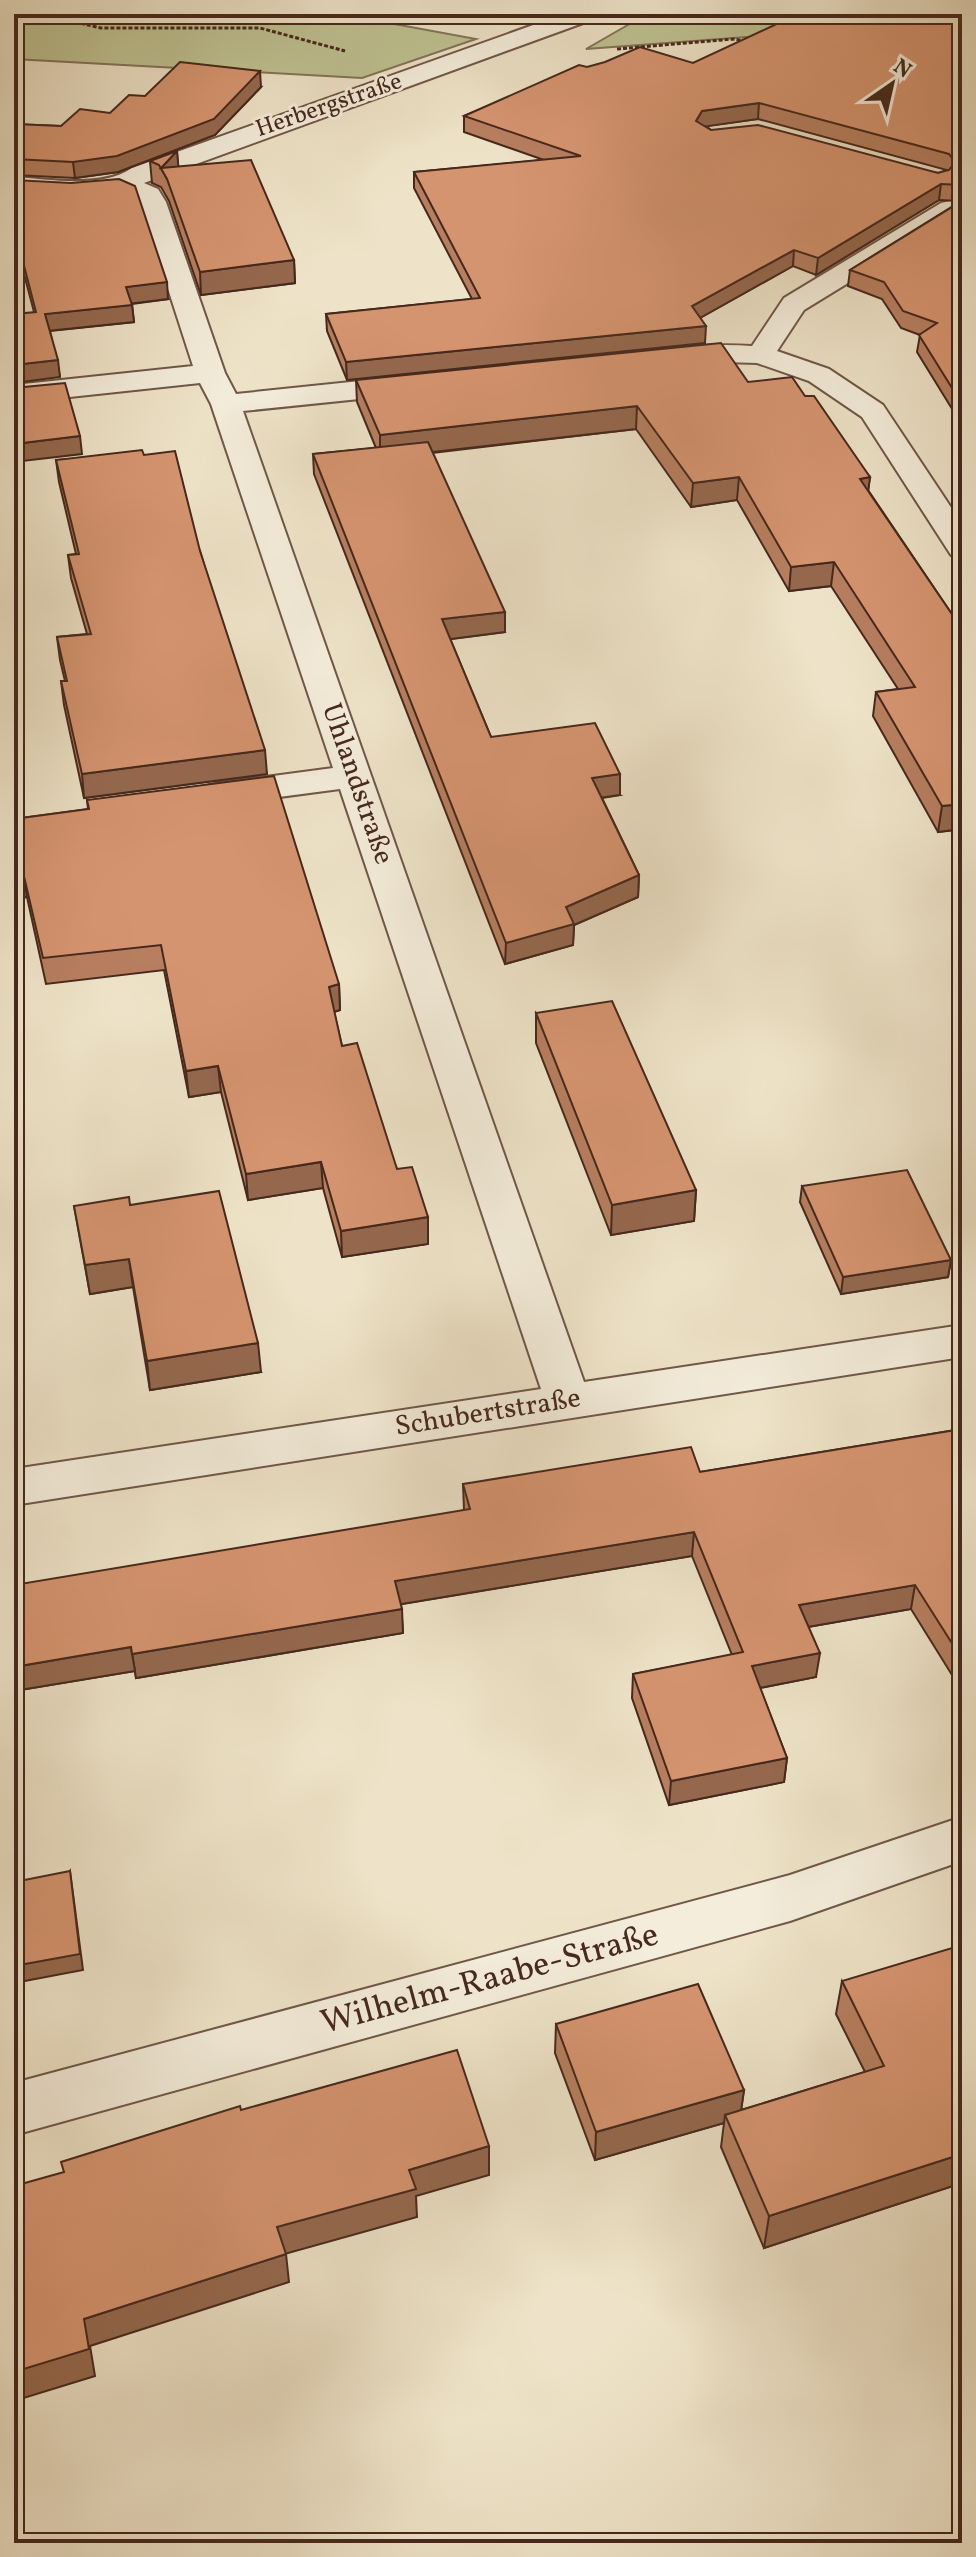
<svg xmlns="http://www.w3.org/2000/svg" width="976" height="2557" font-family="Vollkorn,serif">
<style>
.green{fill:#bfc292;stroke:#827558;stroke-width:2}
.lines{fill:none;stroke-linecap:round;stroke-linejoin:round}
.minor-casing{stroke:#705748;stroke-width:4}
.path{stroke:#46281d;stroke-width:3;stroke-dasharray:4 2;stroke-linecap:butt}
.minor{fill:#f4eddb;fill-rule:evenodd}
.wall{fill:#b77f60;stroke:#46281d;stroke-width:2;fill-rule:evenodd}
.shaded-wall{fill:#95684e;stroke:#46281d;stroke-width:2}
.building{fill:#d59470;stroke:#46281d;stroke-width:2;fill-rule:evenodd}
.labels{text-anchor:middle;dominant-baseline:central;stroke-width:6;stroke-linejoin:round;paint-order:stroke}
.far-street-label{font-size:24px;fill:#46281d;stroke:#f4eddb}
.street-label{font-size:28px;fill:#46281d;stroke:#f4eddb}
.near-street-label{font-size:34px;fill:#46281d;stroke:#f4eddb}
</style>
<rect width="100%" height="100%" fill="#eee3c8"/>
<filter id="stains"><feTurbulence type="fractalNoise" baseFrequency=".0025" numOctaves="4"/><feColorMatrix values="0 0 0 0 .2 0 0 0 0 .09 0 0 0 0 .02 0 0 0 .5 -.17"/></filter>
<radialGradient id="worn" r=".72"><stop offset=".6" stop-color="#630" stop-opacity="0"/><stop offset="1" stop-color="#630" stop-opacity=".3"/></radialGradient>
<!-- green -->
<g class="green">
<polygon points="14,14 340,14 476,39 362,78 14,59"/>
<polygon points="647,14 799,14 962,82 747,37 586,49"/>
</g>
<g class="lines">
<!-- minor casing -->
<g class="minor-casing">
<g id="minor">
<path d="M564,14H598L594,19L144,183L158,189L166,202L225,373L236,394L418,375L428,378L433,384L428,390L418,393L243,411L584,1382L962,1325V1357L14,1505V1469L541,1389L340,789L219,805L206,802L201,794L206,786L219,783L333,768L211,404L200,383L14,403V385L193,366L140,202L121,192L72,196L14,193V177C50,179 101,189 132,168Z"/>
<path d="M950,201L962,207L959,215L804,310L777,351L829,369L883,405L962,524V558L951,555L862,417L809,381L757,363L723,362L669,368L659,365L655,359L659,353C689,345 721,344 752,346L784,298L941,203Z"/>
<polygon points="962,1817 962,1861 790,1921 14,2135 14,2083 790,1875"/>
</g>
</g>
<!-- path -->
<g class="path">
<polyline points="40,14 101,28 260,28 345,51"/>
<polyline points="617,49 733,39 746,41"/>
</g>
<!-- minor -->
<use href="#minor" class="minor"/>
</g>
<!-- wall -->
<g class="wall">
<path d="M962,14V425L917,352L920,335L901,328L882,299L848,286L850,270L961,201L939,200L816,275L793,266L700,318L705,343L347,380L327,331L326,314L472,299L414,188V172L544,160L464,132V116L587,67L693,63ZM758,119L947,170L938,173L711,130L706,126Z"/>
<polygon points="261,87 215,135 118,172 75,178 14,175 14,124 61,126 110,113 145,96"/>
<polygon points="177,151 178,166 294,260 295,283 201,295 169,201 161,187 152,183 150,161"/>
<polygon points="14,180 168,299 132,304 134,322 50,331 60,377 34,312 14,236"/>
<polygon points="356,380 748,382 805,396 870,477 868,490 962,629 962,829 938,832 873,716 876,692 898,689 831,586 789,591 737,500 691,507 636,429 432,453 505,632 450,639 491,737 620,795 602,798 639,875 638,897 574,925 573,945 505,964 314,474 313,454 376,448 357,402"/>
<polygon points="144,455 200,551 267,774 84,798 64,705 61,681 65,681 60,660 57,637 87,634 71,578 68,555 76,554 59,482 56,460"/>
<polygon points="87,800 339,984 340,1010 334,1012 342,1046 397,1169 428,1217 428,1244 342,1257 323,1188 248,1200 221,1092 189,1097 164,970 46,984 27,897 14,899 14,819 88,809"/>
<polygon points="536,1013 696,1190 694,1221 611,1235 536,1043"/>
<polygon points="802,1186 951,1260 948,1277 841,1294 800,1202"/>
<polygon points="130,1205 261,1372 150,1390 133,1287 90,1294 74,1206"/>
<polygon points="962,1429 962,1691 911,1609 808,1627 816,1677 760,1688 787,1758 784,1782 669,1805 632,1698 633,1674 732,1655 692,1556 401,1604 403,1633 136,1678 135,1671 14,1691 464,1510 463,1484 700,1472"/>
<polygon points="842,1981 962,2183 764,2248 721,2147 724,2123 595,2160 555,2053 556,2024 744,2090 741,2110 865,2072 836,2014"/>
</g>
<!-- shaded-wall -->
<g class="shaded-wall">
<polygon points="260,71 261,87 215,135 118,172 75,178 73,162"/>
<polygon points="759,103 758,119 702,127 696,121 702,111"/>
<polygon points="177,151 179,174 167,179 161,168"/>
<polygon points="941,184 939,200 816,275 818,258"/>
<polygon points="794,250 793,266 691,323 692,306"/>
<polygon points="294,260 295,283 201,295 200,272"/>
<polygon points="167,282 168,299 128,304 126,287"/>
<polygon points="132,305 134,322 47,331 45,314"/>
<polygon points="706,326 705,343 347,380 346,362"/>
<polygon points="58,360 60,377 14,383 14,365"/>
<polygon points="637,406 636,429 380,458 380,435"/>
<polygon points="80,436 82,454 14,462 14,444"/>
<polygon points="739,477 737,500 691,507 693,483"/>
<polygon points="870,477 867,501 860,479"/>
<polygon points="834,562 831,586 789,591 791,567"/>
<polygon points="505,612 505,632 443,640 442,619"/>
<polygon points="265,750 267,774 84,798 82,774"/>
<polygon points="620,774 620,795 592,799 592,778"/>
<polygon points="962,804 962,829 938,832 942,806"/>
<polygon points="23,872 27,897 14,899 14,873"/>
<polygon points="639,875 638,897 574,925 573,945 505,964 506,943 566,907"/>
<polygon points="339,984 340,1010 330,1013 329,987"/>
<polygon points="218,1066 221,1092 189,1097 186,1071"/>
<polygon points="321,1162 323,1188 248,1200 246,1174"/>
<polygon points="696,1190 694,1221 611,1235 612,1205"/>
<polygon points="428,1217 428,1244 342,1257 341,1231"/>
<polygon points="129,1259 133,1287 90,1294 85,1265"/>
<polygon points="951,1260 948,1277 841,1294 843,1277"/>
<polygon points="258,1343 261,1372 150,1390 147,1361"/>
<polygon points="694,1532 692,1556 396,1605 395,1581"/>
<polygon points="915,1585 911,1609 796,1629 799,1605"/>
<polygon points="402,1609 403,1633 136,1678 132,1654"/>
<polygon points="131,1647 135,1671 14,1691 14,1667"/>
<polygon points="820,1653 816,1677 749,1690 752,1666"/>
<polygon points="787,1758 784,1782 669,1805 671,1781"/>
<polygon points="70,1871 83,1970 14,1983 14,1966"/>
<polygon points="744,2090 740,2118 725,2115 724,2123 595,2160 596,2132"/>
<polygon points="489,2146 489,2175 416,2196 417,2217 281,2255 277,2227 409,2170"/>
<polygon points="962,2154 962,2183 764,2248 769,2216"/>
<polygon points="286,2254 289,2282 90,2346 95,2376 14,2401 14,2372 84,2319"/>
</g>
<!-- building -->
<g class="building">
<path d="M798,14H962V185L941,184L818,258L794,250L692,306L706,326L346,362L326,314L480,298L414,172L581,156L464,116L579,65L587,67L605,62L640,47L693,63ZM759,103L949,154L955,162L949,170L938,173L758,125L711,130L696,121L702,111Z"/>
<polygon points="180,62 260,71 214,119 117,156 73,162 14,159 14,124 61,126 80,109 110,113 129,95 145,96"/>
<polygon points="177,151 161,168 251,160 294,260 200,272 167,179 159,165 150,161"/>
<polygon points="119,179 135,186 167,282 126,287 132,305 45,314 58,360 14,365 14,314 36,312 14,227 14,180 71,183"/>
<polygon points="962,201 962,404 919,335 937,323 903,311 884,282 850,270"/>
<polygon points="721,343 748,382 792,377 805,396 814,396 870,477 860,479 962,629 962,804 942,806 876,692 915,687 834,562 791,567 739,477 693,483 637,406 380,435 356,380"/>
<polygon points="65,383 80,436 14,444 14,388"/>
<polygon points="428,442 505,612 442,619 491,737 595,723 620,774 592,778 639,875 566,907 574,924 506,943 313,454"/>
<polygon points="142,450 144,455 175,451 200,551 265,750 82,774 61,681 67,681 57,637 91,634 68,555 79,554 56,460"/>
<polygon points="274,776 339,984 329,987 342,1046 357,1043 397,1169 412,1167 428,1217 341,1231 321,1162 246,1174 218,1066 186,1071 161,945 43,958 23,872 14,873 14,819 89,809 87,800"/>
<polygon points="612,1001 696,1190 612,1205 536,1013"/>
<polygon points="907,1170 951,1260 843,1277 802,1186"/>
<polygon points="219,1191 258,1343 147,1361 129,1259 85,1265 74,1206 129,1197 130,1205"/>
<polygon points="962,1429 962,1659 915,1585 799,1605 820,1653 752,1666 787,1758 671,1781 633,1674 743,1652 694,1532 395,1581 402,1609 132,1654 131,1647 14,1667 14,1585 470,1509 463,1484 691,1447 700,1472"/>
<polygon points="70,1871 80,1954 14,1966 14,1882"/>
<polygon points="962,1945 962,2154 769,2216 725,2115 884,2066 842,1981"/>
<polygon points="698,1984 744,2090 596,2132 556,2024"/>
<polygon points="457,2050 489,2146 409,2170 416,2189 277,2227 286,2254 84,2319 89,2349 14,2372 14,2186 64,2172 61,2162 240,2106 241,2110"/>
</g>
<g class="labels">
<!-- far-street labels -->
<g class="far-street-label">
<text transform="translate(329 106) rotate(-19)">Herbergstraße</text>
</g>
<!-- street labels -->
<g class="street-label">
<text transform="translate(357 784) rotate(71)">Uhlandstraße</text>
<text transform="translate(488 1413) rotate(-9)">Schubertstraße</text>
</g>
<!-- near-street labels -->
<g class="near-street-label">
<text transform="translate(490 1980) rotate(-15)">Wilhelm-Raabe-Straße</text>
</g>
</g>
<!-- margin -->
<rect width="976" height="2557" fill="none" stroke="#eee3c8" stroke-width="48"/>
<rect x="16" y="16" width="944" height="2525" fill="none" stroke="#46281d" stroke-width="4"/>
<rect x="24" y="24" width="928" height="2509" fill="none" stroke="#46281d" stroke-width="2"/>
<!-- north arrow -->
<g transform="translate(892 84) rotate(34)" stroke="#f4eddb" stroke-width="6" paint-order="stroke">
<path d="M0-6L14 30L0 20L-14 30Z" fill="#46281d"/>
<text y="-12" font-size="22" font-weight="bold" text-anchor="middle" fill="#46281d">N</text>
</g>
<rect width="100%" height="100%" filter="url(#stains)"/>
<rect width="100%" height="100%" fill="url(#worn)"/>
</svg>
